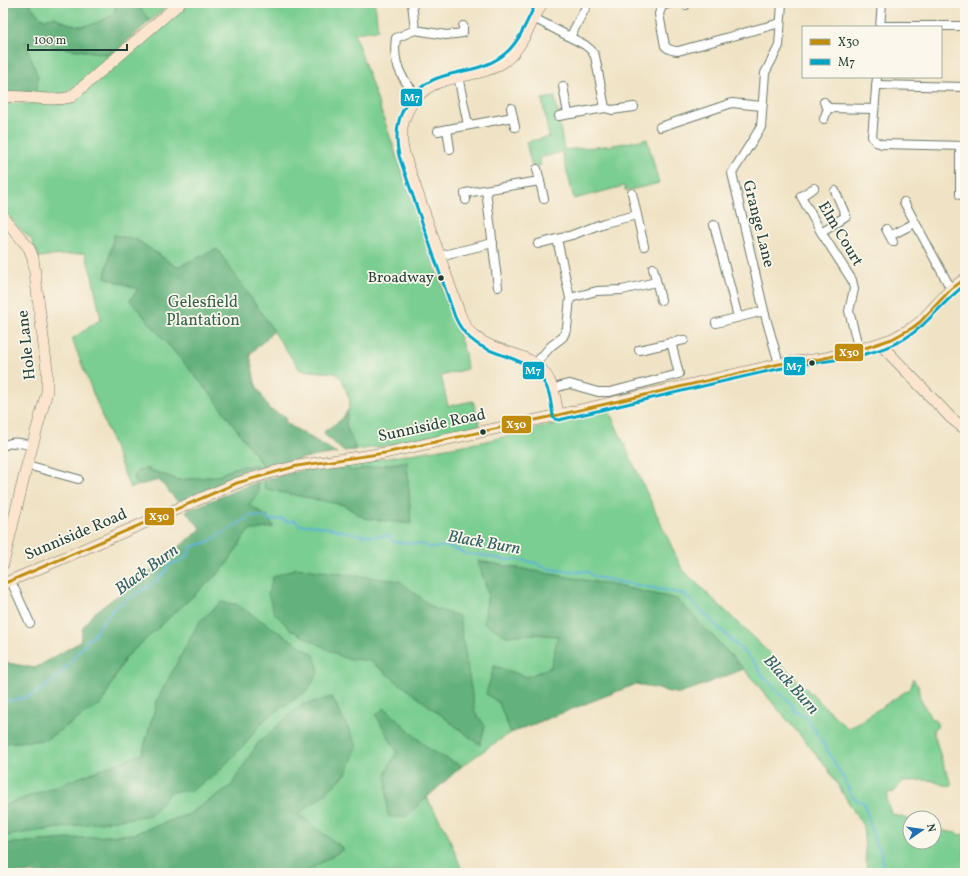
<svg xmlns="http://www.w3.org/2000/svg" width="968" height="876" font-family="Vollkorn,serif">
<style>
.green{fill:#7ace91;stroke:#4c8662}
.forest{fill:#63b17b;stroke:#417758}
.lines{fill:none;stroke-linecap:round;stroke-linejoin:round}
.stream{stroke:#5cb1d8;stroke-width:2}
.street-casing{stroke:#687767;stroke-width:10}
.secondary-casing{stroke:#687767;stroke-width:12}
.street{stroke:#fff;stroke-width:8}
.secondary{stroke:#fbe5cf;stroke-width:11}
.bus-1-casing{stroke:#fbf7ec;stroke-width:6}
.bus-2-casing{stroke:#fbf7ec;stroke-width:6}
.bus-1{stroke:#c18c0d;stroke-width:3}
.bus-2{stroke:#02a4c6;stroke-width:3}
.bus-dot{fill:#1f3d34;stroke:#fbf7ec;stroke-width:1.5}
.labels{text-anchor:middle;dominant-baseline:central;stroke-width:3.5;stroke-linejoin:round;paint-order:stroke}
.bus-label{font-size:15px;fill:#1f3d34;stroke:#fbf7ec;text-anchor:end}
.street-label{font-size:16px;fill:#1f3d34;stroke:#fbf7ec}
.park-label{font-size:16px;fill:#36614b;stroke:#fbf7ec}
.water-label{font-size:17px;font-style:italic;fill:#316065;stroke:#fbf7ec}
.line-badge{stroke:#fbf7ec;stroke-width:1.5}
.badge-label{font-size:11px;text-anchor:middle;font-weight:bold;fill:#fff}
</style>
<rect width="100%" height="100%" fill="#fbf7ec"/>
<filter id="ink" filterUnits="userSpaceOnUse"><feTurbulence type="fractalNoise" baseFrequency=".025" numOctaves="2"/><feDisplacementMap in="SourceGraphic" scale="8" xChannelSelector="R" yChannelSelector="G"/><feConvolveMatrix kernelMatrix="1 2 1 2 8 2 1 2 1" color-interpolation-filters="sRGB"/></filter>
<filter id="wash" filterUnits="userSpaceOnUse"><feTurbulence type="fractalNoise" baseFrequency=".012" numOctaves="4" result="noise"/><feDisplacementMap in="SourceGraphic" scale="16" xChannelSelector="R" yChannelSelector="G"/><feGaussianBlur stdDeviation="0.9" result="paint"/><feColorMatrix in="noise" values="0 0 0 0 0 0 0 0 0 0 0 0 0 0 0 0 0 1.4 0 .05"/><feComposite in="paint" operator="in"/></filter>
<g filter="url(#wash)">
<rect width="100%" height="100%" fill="#f0e3c5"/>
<!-- green -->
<g class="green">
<path d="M29,3H117L113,15C89,27 79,31 55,17L44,19L37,14Z"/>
<polygon points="136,3 171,3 150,21"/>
<polygon points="186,3 375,3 378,30 354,33 465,353 467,369 441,376 448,406 473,401 480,426 419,441 356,450 345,425 350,401 342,379 335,373 300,370 217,249 177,267 137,240 114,235 105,277 138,289 130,300 214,398 261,463 262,470 259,470 256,465 234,468 218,476 190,479 178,480 147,469 138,470 134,474 135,481 140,485 130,488 72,339 101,319 92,276 85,253 39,257 31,239 16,225 3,210 3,103 63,104 73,102 107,71"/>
<polygon points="24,42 112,55 73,89 63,94 36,93 32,61"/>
<polygon points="555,97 564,150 614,145 647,139 659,183 626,191 624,186 574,199 562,152 539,158 541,165 532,167 526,142 549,137 542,99"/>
<path d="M609,411L682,569L848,729L911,688L913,679L918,686L920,698L931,719H935L938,726L933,730L942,761L952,785C944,787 937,782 930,780C922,779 913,782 903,781L894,792L888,793C886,801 888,806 892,814L910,820V842H934V825L944,831L957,833L959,835L965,834V873H867L863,826L826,766L744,669L677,599L617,586L478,561L488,593L484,623L533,634L558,636L551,667L527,677L495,666L499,703L511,733L493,744L462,766L431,751L386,709L377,715L397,752L386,773L405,817L426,797L447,832L463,873H304L344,849L297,814L320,798L346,774L357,747L332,697L258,743L231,786L189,814L133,834L3,844V836L150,815L170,792L191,791L244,745L265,719L308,690L158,698L142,755L3,806V743L45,740L102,703L125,658L225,567L248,531L268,517L248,505L259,492L257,482L264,480L265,489L344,505L364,518L411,524L407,461L351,471L342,464L399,456L482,442Z"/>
</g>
<!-- forest -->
<g class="forest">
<path d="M7,3H29L37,14L44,19L55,17C79,31 89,27 113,15L117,3H136L150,21L112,55L25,42L38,77L36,93H3V31Z"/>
<polygon points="114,235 137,240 177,267 217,249 274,331 250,354 255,383 269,409 285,417 286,423 337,453 304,458 262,470 261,463 214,398 130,300 138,289 105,277"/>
<polygon points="348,410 346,425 356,450 343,451 324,434 325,431 342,419"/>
<polygon points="407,461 411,524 364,518 344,505 265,489 264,480 303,470 342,464 351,471"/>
<polygon points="251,465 256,465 259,470 178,502 159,480 140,485 135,481 134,474 138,470 147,469 178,480 190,479 218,476 234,468"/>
<polygon points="257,482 259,492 249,505 268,517 274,527 248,531 225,567 125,658 102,703 45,740 3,743 3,662 35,668 80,642 83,627 93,614 144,576 201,529 186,511"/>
<polygon points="478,561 617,586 677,599 744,669 679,694 636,684 511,733 499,703 486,694 494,666 527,677 551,667 558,636 533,634 507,636 484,623 488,593"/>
<polygon points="296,568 400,581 433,608 459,616 475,712 485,726 480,745 370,661 344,658 291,630 274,613 268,594 273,577"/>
<polygon points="221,602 236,604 314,655 319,671 308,690 265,719 244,745 217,773 191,791 170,792 150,815 3,836 3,806 142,754 158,698 199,622"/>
<polygon points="332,697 357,746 346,774 320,798 298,814 344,849 304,873 182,873 181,872 179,873 7,873 3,866 3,844 133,834 189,814 231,786 258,743 301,705"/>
<polygon points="385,708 431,751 462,766 405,817 389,817 387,810 386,773 397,752 376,715"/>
</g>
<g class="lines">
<!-- stream -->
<path class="stream" d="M3,701C39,701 62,674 82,647L86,645L87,640L92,638C100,627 107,613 119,605C135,592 160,585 169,565L182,560L189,554L191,547L208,542L252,515L258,517L263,516L270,520L281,519L289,522L294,520L300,525C329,523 357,540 387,535L394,542L421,544L432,548L447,546L466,554L481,555L506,560L515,559L536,563L542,567L555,570L580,572L586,571L595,577L684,594L755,663L761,674L793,706L794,711L805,716L819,736L845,781L851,795L857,800L865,804L875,843L882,853L883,873"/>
</g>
</g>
<g filter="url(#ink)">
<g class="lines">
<!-- street casing -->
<g class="street-casing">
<g id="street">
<polyline points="412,3 415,30"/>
<path d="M671,3L662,6L659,14L665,46C669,50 672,51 678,51L780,23"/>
<polyline points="685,3 686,5"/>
<polyline points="534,18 585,45 591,50 595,56 605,108"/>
<polyline points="881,26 965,26"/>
<polyline points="880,27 882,3"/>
<polyline points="570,37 588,3"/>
<polyline points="458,76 468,125"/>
<polyline points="877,77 872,137 876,142 882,144 965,146"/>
<polyline points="876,85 965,87"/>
<polyline points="563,86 568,114"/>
<path d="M418,96C401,80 392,62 396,38L415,30L446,35L463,33V26"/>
<polyline points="511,108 515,127"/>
<polyline points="828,108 874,109"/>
<polyline points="559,116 605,108 612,110 634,107"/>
<polyline points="824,119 828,108 824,102"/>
<polyline points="660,127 732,103 762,106"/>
<polyline points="447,129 450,149"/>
<polyline points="438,131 513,117"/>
<polyline points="960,146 960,195"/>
<polyline points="537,169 544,199"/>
<polyline points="814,188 801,196 821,232 852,280 854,289 849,311 859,350"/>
<polyline points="486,190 498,287"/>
<polyline points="632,193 644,246"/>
<polyline points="466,200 465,193 540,181"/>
<polyline points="904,202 951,289"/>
<polyline points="714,225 738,317"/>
<polyline points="886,229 893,242"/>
<polyline points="821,232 846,216 835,191"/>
<polyline points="890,236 915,223"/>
<polyline points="538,244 572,235 604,223 637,215"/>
<polyline points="439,256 493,243"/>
<polyline points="653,268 661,300"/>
<polyline points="570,298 597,291 622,290 656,282"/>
<polyline points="716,323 764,311"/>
<polyline points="639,350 684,340"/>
<polyline points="535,364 551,346 563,337 567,328 570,298 557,239"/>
<polyline points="779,364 764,311 732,173 761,127 765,73 779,46 782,3"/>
<polyline points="553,389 564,385 570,384 598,392 610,392 679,374 671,342"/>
<path d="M3,446C15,440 20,443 32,446"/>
<polyline points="27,465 78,479"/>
<polyline points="11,581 30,623"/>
</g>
</g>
<!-- secondary casing -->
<g class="secondary-casing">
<g id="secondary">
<path d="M542,3C532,20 522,48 506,60C476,84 430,67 408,110C400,126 400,137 404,154L460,315C463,322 467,330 473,335C497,357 534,348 550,382C555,392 556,404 558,415"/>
<path d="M3,97C25,94 49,103 71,97L180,3"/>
<polyline points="3,217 29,248 33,258 47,370 47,392 27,465 3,564"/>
<polyline points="883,343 884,348 951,418 965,429"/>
<polyline points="3,584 237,483 269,473 297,466 385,453 558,415 779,364 820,359 859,350 892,339 912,328 920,322 951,289 965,279"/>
</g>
</g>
<!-- street -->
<use href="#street" class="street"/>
<!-- secondary -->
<use href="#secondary" class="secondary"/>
<!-- bus-1 casing -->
<g class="bus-1-casing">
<polyline id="bus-1" points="3,584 237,483 297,466 385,453 558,415 779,364 820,359 859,350 892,339 912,328 920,322 951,289 965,279"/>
</g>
<!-- bus-2 casing -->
<g class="bus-2-casing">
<path id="bus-2" d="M536,3C527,21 519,44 502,56C469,80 434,63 407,103C396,119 395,137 399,156L455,317C476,365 524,346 545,384C551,393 551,406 553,416L555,419L559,420C632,403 705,385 778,369C820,360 865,361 904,339C928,325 943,301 965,285"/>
</g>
<!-- bus-1 -->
<use href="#bus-1" class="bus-1"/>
<!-- bus-2 -->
<use href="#bus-2" class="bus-2"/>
</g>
</g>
<!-- markers -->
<g class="bus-dot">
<circle cx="441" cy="278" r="3.5"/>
<circle cx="812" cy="363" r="3.5"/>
<circle cx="483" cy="432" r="3.5"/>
</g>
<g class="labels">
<!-- bus labels -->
<g class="bus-label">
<text x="434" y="278">Broadway</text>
</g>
<!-- street labels -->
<g class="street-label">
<text transform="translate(758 224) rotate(76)">Grange Lane</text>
<text transform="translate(840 234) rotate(59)">Elm Court</text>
<text transform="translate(27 345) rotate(-96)">Hole Lane</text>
<text transform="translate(432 426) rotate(-12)">Sunniside Road</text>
<text transform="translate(76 535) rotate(-23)">Sunniside Road</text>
</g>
<!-- park labels -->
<g class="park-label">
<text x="203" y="303">Gelesfield<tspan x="203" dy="18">Plantation</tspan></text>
</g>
<!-- water labels -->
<g class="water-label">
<text transform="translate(484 543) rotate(10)">Black Burn</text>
<text transform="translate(147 570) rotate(-36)">Black Burn</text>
<text transform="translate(791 685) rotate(48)">Black Burn</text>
</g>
</g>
<g class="line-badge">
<rect x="400" y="88" width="23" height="19" rx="4" fill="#02a4c6"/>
<rect x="834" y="343" width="30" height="19" rx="4" fill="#c18c0d"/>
<rect x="783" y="356" width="23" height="20" rx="4" fill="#02a4c6"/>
<rect x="522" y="361" width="23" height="19" rx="4" fill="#02a4c6"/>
<rect x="501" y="415" width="31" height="19" rx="4" fill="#c18c0d"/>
<rect x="144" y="507" width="31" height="19" rx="4" fill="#c18c0d"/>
</g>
<g class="badge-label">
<text x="412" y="101">M7</text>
<text x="849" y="356">X30</text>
<text x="794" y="370">M7</text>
<text x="533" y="374">M7</text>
<text x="516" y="428">X30</text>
<text x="159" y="520">X30</text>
</g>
<!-- margin -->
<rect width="968" height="876" fill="none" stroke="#fbf7ec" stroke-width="16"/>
<!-- legend -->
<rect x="802" y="26" width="140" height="52" fill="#fbf7ec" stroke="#a3ada2"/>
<rect x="810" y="39" width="20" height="6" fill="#c18c0d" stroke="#a3ada2"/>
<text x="838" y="46" font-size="12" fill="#1f3d34">X30</text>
<rect x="810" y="59" width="20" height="6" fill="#02a4c6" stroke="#a3ada2"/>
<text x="838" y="66" font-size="12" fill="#1f3d34">M7</text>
<!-- north arrow -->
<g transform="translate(922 830) rotate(77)"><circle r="19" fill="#fbf7ec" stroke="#a3ada2"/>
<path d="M0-3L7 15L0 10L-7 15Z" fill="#1f6fb2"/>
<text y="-6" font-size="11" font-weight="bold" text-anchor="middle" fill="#1f3d34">N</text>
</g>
<!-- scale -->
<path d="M28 44v6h99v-6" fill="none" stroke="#1f3d34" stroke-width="2"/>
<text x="34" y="44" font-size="12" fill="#1f3d34" stroke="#fbf7ec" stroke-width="3" paint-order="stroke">100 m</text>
</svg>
